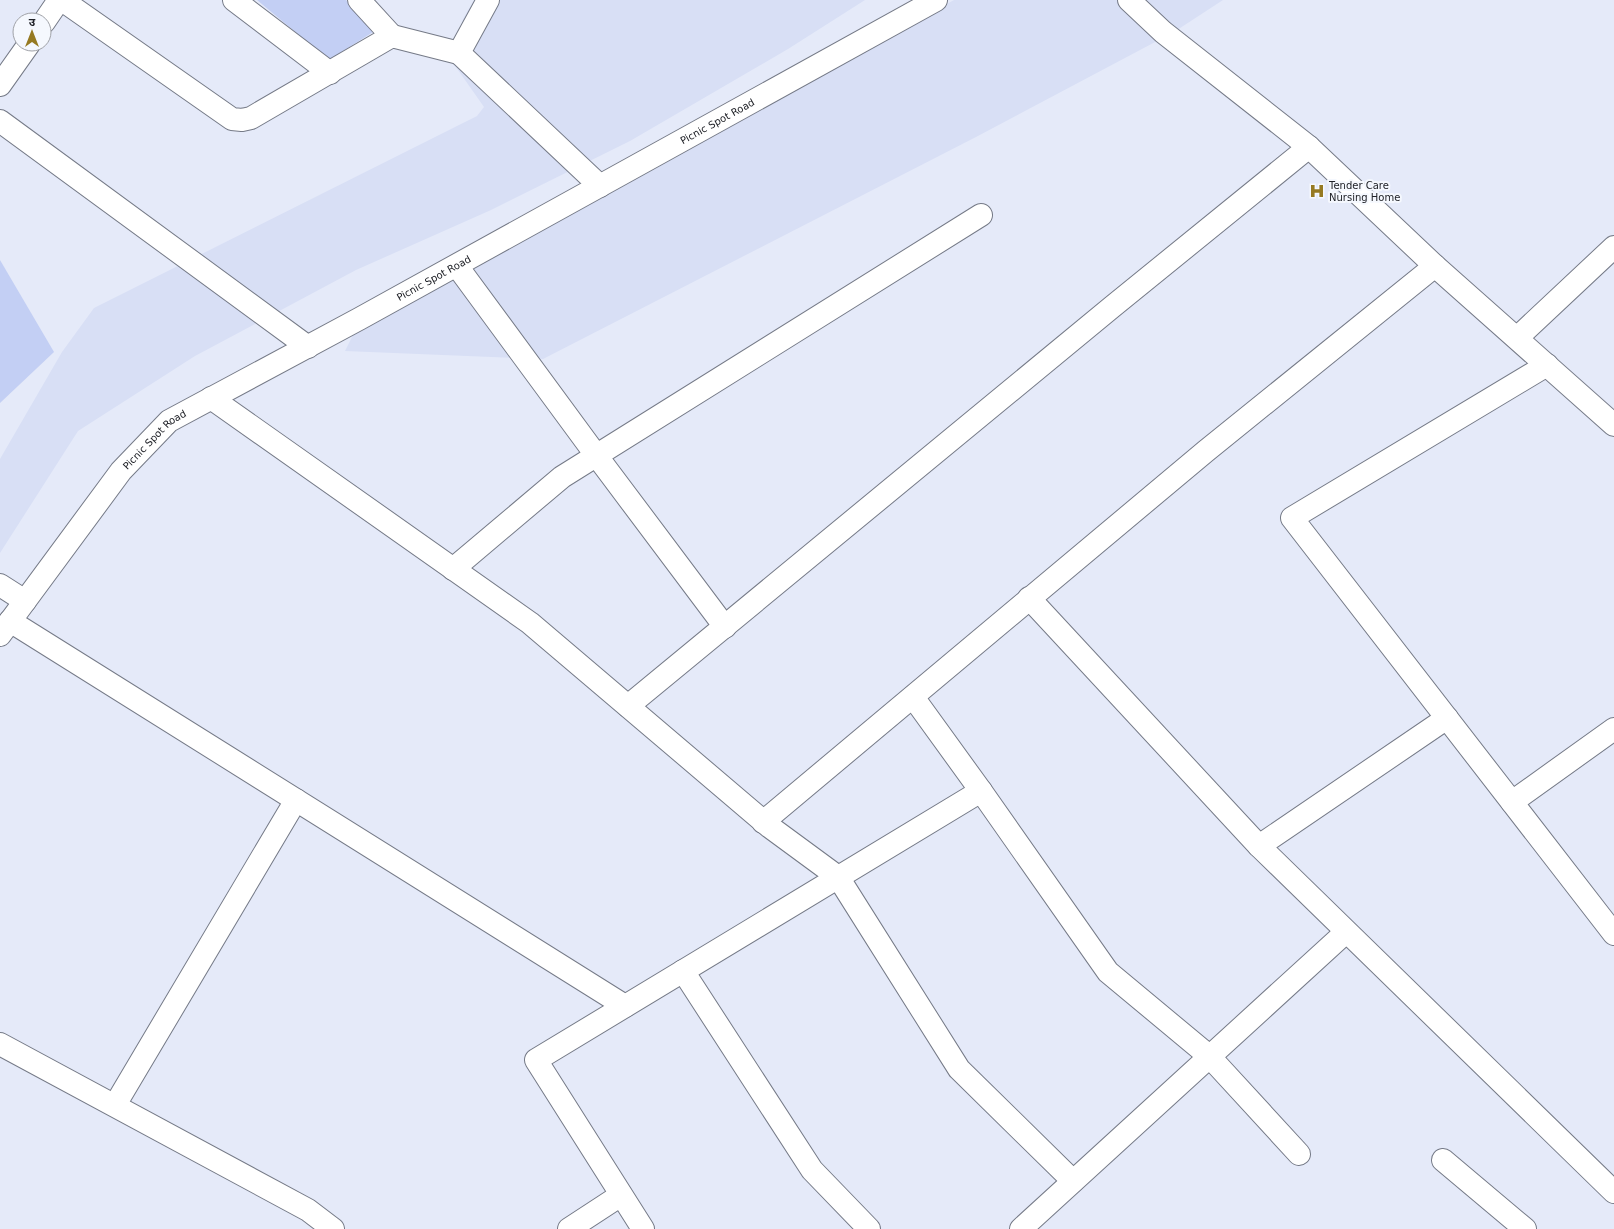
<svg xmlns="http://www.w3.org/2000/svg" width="1614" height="1229" font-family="'DejaVu Sans','Noto Sans Devanagari',sans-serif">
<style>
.built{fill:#d8dff5}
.green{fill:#c3cff4}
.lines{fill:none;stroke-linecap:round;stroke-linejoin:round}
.minor-casing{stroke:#757a87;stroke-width:24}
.tertiary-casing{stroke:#757a87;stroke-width:24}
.minor{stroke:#fff;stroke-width:22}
.tertiary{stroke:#fff;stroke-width:22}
.labels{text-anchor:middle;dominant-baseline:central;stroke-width:4;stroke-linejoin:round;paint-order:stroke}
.street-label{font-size:10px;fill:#202228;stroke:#f5f8fe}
.poi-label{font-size:10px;fill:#202228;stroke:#f5f8fe;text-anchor:start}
</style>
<rect width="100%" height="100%" fill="#e5eaf9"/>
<!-- built -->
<g class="built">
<polygon points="474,0 865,0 788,49 630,141 491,210 356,270 195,356 78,431 0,553 0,459 62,352 94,308 477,116 484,107 451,60 463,19"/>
<polygon points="954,0 1223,0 1174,32 976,137 543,359 345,351 355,331 662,165"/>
</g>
<!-- green -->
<g class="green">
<polygon points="257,0 346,0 373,32 329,60"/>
<polygon points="0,260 54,352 0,403"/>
</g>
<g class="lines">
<!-- minor casing -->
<g class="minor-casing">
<g id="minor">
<polyline points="62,0 232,119 242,120 251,118 392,36 459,53"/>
<polyline points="234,0 330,73"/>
<polyline points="359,0 392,36"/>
<polyline points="1129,0 1163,32 1309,147 1435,266 1614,425"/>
<polyline points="44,22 59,0"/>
<polyline points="0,85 29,44"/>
<polyline points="0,121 308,347"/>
<polyline points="457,266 596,455 725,627"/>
<polyline points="1517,338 1614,247"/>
<polyline points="1547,365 1292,518 1614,934"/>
<polyline points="211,398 530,623 770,827 838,877 959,1069 1073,1181"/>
<polyline points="453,569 562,477 981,215"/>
<polyline points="0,585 25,601"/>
<polyline points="1029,598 1259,846 1614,1192"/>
<polyline points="10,621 625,1006"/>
<polyline points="913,697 981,791 1108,972 1209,1056 1299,1154"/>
<polyline points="628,706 1112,307 1309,147"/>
<polyline points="1512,802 1614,729"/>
<polyline points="763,822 1206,451 1435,266"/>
<polyline points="1259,846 1447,718"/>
<polyline points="683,971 812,1170 869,1229"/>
<polyline points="0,1044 308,1210 333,1229"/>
<polyline points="115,1105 296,800"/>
<polyline points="1443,1160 1525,1229"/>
<polyline points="569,1229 621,1195"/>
<polyline points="643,1229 536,1060 981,791"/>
<polyline points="1021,1229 1346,932"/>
</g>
</g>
<!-- tertiary casing -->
<g class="tertiary-casing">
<g id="tertiary">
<polyline points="488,0 459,53 600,186"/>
<path id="s1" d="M0,635L121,471L169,421L359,319L936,0"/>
</g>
</g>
<!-- minor -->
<use href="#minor" class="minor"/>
<!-- tertiary -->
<use href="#tertiary" class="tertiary"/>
</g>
<!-- icons -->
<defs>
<g id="hospital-bare" transform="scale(1.2)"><path d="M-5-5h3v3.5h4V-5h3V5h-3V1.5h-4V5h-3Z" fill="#967a22" stroke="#f5f8fe" stroke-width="2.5" paint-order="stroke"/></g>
</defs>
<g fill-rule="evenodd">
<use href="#hospital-bare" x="1317" y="191"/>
</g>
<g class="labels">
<!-- street labels -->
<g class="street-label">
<text stroke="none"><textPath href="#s1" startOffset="898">Picnic Spot Road</textPath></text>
<text stroke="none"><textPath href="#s1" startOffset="574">Picnic Spot Road</textPath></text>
<text stroke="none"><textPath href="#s1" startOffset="250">Picnic Spot Road</textPath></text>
</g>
<!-- poi labels -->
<g class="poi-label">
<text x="1329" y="185">Tender Care<tspan x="1329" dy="12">Nursing Home</tspan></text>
</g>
</g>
<!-- north arrow -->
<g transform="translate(32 32)"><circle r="19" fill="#f5f8fe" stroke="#a0a2a8"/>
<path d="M0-3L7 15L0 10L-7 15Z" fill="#967a22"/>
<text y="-6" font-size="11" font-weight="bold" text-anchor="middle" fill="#202228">उ</text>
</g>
</svg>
